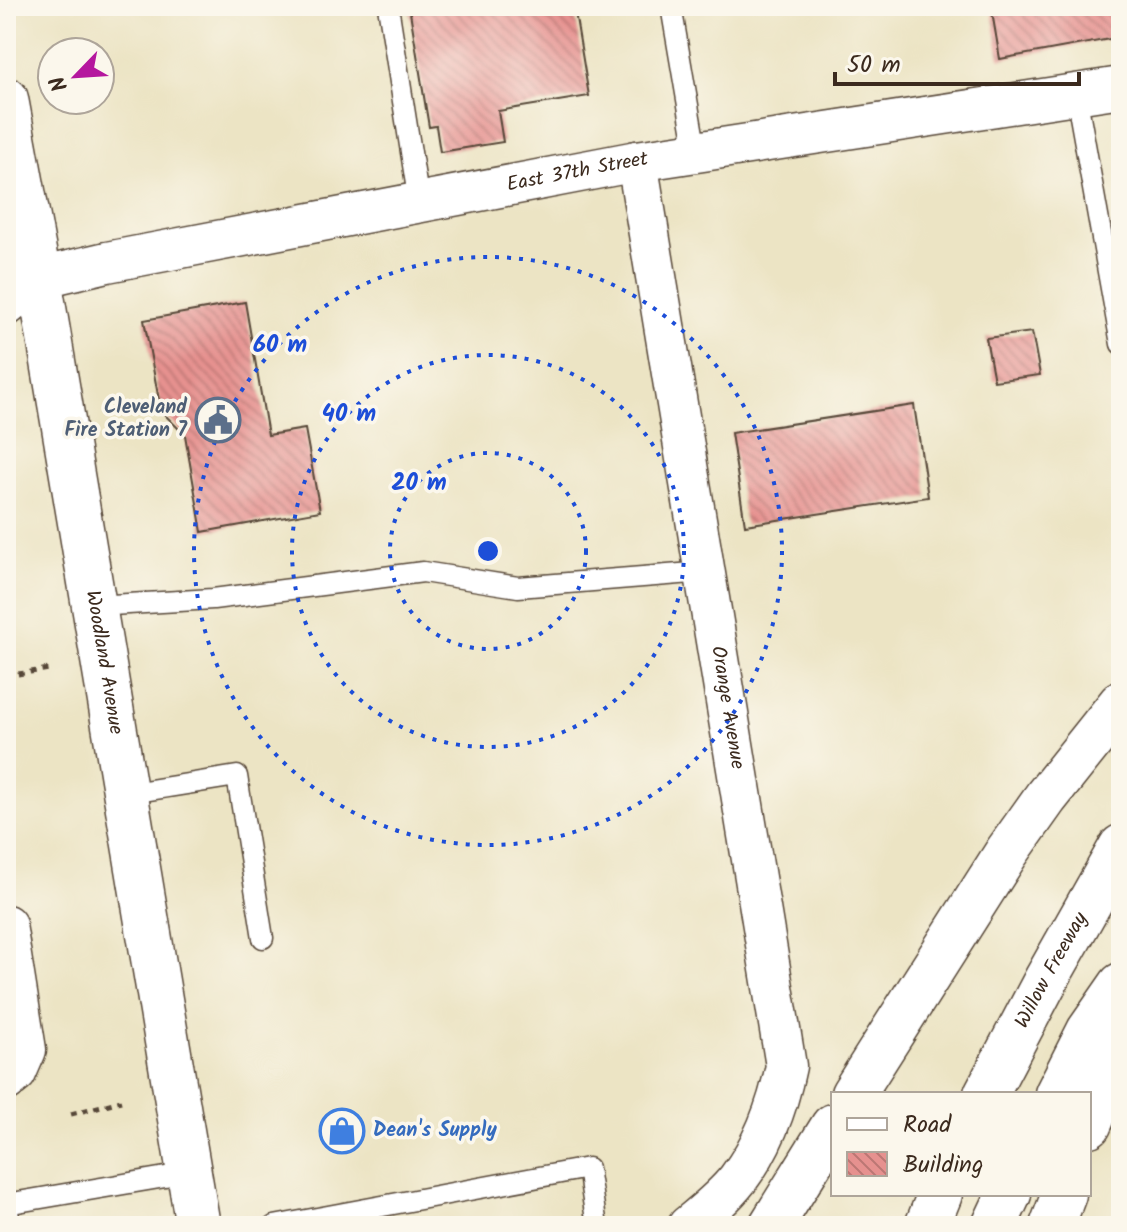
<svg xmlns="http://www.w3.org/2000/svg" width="1127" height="1232" font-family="Kalam,sans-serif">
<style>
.building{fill:url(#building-back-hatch)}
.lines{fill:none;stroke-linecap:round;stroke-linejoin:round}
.lane-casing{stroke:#564637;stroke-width:23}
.street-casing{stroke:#564637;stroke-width:43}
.primary-casing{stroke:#564637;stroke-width:47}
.highway-casing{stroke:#564637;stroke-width:47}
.path{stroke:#564637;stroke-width:5;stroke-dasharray:6 6;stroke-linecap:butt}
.lane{stroke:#fff;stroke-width:20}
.street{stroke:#fff;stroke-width:40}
.primary{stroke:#fff;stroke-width:44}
.highway{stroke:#fff;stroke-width:44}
.ring{fill:none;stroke:#1d4ed8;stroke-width:4;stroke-dasharray:4 8}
.labels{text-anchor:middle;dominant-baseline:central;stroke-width:7;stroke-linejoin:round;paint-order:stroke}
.street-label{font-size:20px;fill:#3b2a1e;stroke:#fbf7ec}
.service-label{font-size:20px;font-weight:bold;fill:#4e5e75;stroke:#fbf7ec;text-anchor:end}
.shop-label{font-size:20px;font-weight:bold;fill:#366cbe;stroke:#fbf7ec;text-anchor:start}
.centre{fill:#1d4ed8;stroke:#fbf7ec;stroke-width:4}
.ring-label{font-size:24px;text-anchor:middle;font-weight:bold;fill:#1d4ed8;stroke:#fbf7ec;stroke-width:7;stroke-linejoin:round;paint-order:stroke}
</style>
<defs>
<pattern id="building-back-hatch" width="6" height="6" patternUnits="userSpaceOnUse" patternTransform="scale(2)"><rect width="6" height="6" fill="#e6918f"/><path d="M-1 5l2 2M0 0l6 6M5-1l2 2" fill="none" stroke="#bc7774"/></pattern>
</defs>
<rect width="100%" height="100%" fill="#fbf7ec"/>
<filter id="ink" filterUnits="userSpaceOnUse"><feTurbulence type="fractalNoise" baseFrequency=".0125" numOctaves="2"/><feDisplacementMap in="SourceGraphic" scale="16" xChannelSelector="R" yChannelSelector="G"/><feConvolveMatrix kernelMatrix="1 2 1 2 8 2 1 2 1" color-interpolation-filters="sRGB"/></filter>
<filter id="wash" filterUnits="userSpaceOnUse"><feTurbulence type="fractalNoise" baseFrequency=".006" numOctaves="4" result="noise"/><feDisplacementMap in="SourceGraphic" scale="32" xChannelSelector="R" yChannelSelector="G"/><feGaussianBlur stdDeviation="1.8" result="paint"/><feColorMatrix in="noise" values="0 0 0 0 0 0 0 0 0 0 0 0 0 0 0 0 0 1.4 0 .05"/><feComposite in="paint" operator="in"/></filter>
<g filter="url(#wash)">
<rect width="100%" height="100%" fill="#ece4c4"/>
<g id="blocks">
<!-- building -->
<g class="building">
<polygon points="409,6 574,6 589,96 498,111 503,142 440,152 436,126 429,127"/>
<polygon points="991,6 1121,6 1121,37 1000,59"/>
<polygon points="245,302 268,435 305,429 320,511 202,532 185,435 161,411 144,320"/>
<polygon points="1032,332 1040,375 994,381 986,338"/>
<polygon points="914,405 928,497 745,525 731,433"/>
</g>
</g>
</g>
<g filter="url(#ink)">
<use href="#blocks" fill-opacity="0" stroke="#564637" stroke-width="2"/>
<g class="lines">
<!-- lane casing -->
<g class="lane-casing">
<g id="lane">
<polyline points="388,6 419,203"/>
<polyline points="671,6 696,152"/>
<polyline points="1076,94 1121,344"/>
<polyline points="94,606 213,599 423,572 518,587 705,572"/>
<polyline points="125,794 237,776 263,938"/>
<polyline points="7,1203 10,1226"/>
<polyline points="6,1204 189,1173"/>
<polyline points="274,1226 588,1168 597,1226"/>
</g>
</g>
<!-- street casing -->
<g class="street-casing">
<g id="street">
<path id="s1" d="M637,161L786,1066C778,1106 763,1146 738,1179C724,1197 705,1212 688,1226"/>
<path id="s2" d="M6,306L39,278L107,262L637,161L1121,87"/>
<polyline points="6,925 26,1050 16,1073 6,1081"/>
</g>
</g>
<!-- primary casing -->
<g class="primary-casing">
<g id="primary">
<path id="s3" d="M6,99L39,278L198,1226"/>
</g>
</g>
<!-- highway casing -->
<g class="highway-casing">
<g id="highway">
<polyline points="853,1094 1007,852 1046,797 1121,703"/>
<path id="s4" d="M986,1094L1047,978L1121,847"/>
<polyline points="1057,1094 1089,1031 1121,985"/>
<polyline points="1089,1125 1121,1051"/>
<polyline points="771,1226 833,1126"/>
<polyline points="927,1226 940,1194"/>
<polyline points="994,1226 1009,1194"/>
<polyline points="1052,1226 1064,1194"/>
</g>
</g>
<!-- path -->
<g class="path">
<polyline points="6,676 49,669"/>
<polyline points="71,1114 121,1101"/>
</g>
<!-- lane -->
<use href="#lane" class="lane"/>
<!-- street -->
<use href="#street" class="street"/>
<!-- primary -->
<use href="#primary" class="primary"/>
<!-- highway -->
<use href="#highway" class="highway"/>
</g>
</g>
<!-- distance rings -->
<g class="ring">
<circle cx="488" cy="551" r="98"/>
<circle cx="488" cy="551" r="196"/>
<circle cx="488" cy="551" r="294"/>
</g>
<!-- icons -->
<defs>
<g id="civic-ring" transform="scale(2.3)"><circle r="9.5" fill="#fbf7ec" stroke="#5c6f8a" stroke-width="1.5"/><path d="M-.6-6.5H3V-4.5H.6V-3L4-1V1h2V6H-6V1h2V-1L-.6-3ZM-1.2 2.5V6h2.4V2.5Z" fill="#5c6f8a"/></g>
<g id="shop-ring" transform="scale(2.3)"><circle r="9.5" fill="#fbf7ec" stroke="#3f7fe0" stroke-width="1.5"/><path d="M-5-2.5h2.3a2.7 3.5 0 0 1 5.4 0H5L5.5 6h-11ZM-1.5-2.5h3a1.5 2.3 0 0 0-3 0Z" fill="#3f7fe0"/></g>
</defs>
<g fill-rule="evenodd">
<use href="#civic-ring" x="218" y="420"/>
<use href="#shop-ring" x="342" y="1131"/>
</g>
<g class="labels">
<!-- street labels -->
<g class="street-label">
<text stroke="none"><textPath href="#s2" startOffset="592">East 37th Street</textPath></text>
<text stroke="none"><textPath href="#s3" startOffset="572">Woodland Avenue</textPath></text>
<text stroke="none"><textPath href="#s1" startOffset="554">Orange Avenue</textPath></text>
<text stroke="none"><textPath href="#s4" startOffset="140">Willow Freeway</textPath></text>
</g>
<!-- service labels -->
<g class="service-label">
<text x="187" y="408">Cleveland<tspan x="187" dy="23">Fire Station 7</tspan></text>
</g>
<!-- shop labels -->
<g class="shop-label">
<text x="373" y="1131">Dean's Supply</text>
</g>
</g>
<circle cx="488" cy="551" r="12" class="centre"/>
<g class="ring-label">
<text x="280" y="352">60 m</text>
<text x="349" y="421">40 m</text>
<text x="419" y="490">20 m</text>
</g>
<!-- margin -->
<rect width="1127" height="1232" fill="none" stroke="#fbf7ec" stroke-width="32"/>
<!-- legend -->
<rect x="831" y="1092" width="260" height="104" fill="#fbf7ec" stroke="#aea59a" stroke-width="2"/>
<rect x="847" y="1118" width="40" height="12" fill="#ffffff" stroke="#aea59a" stroke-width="2"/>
<text x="903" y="1132" font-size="24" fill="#3b2a1e">Road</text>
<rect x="847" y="1152" width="40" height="24" fill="url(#building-back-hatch)" stroke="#aea59a" stroke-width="2"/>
<text x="903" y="1172" font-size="24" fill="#3b2a1e">Building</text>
<!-- north arrow -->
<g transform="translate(76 76) rotate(245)"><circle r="38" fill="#fbf7ec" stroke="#aea59a" stroke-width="2"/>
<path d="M0-6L14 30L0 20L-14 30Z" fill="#b5179e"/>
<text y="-12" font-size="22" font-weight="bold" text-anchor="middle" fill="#3b2a1e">N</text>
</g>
<!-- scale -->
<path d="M835 72v12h244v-12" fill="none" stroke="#3b2a1e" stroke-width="4"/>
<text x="847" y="72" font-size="24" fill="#3b2a1e" stroke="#fbf7ec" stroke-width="6" paint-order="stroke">50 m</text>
</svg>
